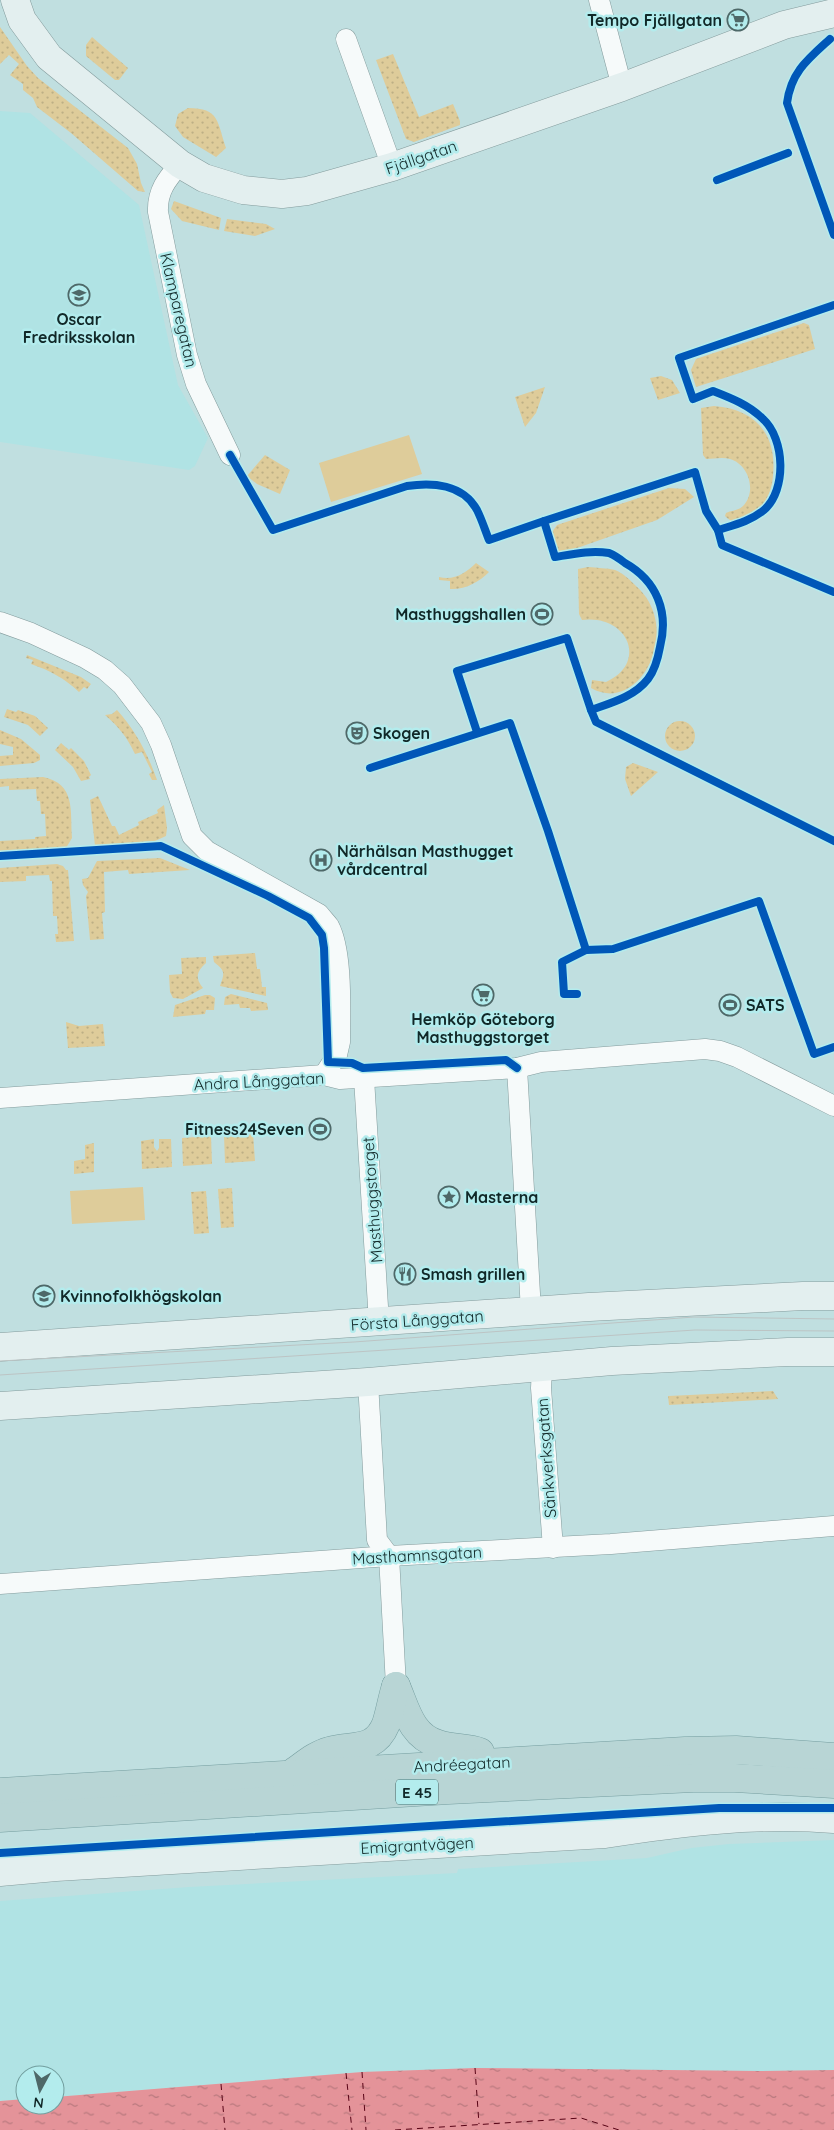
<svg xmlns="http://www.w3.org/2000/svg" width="834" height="2130" font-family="Quicksand,sans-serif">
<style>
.built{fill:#b0e3e4}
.grass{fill:url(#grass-dots)}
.park{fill:#decc9a}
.water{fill:url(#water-ripples)}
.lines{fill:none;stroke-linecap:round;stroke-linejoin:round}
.ferry{stroke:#580315;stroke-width:1;stroke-dasharray:6 5;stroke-linecap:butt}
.street-casing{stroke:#839b9c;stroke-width:21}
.secondary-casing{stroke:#839b9c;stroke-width:29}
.highway-casing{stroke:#759ea0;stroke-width:29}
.street{stroke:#f6fafa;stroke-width:20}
.secondary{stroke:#e3efef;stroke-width:28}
.highway{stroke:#b8d5d5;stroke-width:28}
.tram{stroke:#bcc4c4;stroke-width:1}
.cycleway-casing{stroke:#b3eced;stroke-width:11}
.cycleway{stroke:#0057b8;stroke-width:8}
.labels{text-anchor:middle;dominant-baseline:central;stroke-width:5;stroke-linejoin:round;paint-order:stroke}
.shield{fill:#b3eced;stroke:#426363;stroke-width:1}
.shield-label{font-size:15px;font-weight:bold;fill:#112828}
.poi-label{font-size:16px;font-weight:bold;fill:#112828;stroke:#b3eced;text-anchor:start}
.street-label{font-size:16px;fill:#112828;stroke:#b3eced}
</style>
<defs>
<pattern id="grass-dots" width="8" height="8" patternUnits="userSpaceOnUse" patternTransform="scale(1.25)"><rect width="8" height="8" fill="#decc9a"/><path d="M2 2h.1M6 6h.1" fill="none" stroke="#bdaf85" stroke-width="1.8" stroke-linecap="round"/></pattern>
<pattern id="water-ripples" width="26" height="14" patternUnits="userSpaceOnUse" patternTransform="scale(1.25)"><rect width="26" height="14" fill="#e49399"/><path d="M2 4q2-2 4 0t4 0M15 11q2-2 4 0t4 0" fill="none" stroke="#b7787d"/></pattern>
</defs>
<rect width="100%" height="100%" fill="#c0dfe0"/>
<!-- built -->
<g class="built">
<polygon points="0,111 30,113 139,205 178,385 208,438 195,466 189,470 0,442"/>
<polygon points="834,1840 834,2070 759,2071 475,2068 362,2072 55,2097 55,2075 25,2075 25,2099 0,2101 0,1901 189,1887 457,1873 458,1869 647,1858 691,1848 729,1844"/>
</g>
<!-- grass -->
<g class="grass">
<polygon points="0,27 27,66 38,78 128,148 137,164 141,183 145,192 138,191 71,133 37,107 33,98 23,90 23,84 10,75 19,64 9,55 0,64"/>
<polygon points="92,37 128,68 119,80 115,80 86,56 86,45"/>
<polygon points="393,54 419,117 453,104 460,121 460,125 414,142 406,139 376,60"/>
<path d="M188,108C220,108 217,122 226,148L216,157L183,137L175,126L178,114Z"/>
<polygon points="174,201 221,218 219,230 182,221 171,209"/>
<polygon points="227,219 266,224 275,229 255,236 224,231"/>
<polygon points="804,323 809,325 815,349 696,387 691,370 696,359"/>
<polygon points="661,376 672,380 680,393 658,400 650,378"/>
<polygon points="545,387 536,413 525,427 515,397"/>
<path d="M714,406C755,409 777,434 773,475C772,494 763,510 746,518C737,523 732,523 725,516L726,513C732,510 739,511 744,505C757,490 748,464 730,459C722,457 714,459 706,459L703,455L701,408Z"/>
<polygon points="265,455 290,470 280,494 257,484 247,476"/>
<polygon points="669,488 685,489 694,497 657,520 560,554 555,553 550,535 557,525"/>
<path d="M476,563L489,572C479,582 465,590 450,589V581L439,580V577C454,581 466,573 476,563Z"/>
<path d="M588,567C597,568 607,568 615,570C623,573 630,580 636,586C684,628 640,716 591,688L592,680L606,682C649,663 628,614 582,620L579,614L578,569Z"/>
<path d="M27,655L81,677L91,684L87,689L84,687L79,692C64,678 51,671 31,664L33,660L26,658Z"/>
<polygon points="7,709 16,712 18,710 35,716 48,728 40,736 28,725 4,717"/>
<path d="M117,710C135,730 148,754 157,780H152L149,774L152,772L142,752L135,754C127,737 119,727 105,715L112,714Z"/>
<circle cx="680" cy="736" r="15"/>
<polygon points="0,730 21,739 40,755 40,760 34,763 0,766 0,756 13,755 13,747 0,744"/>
<polygon points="61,743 69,750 71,748 84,761 91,775 89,777 90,779 81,781 73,767 55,750"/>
<polygon points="633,763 658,772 631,796 625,779 626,767"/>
<path d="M43,777C76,784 70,810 72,838L66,848L0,852V841L35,839V837L46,836L45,814H41L40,801H37L36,789L9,790V786L0,787V779Z"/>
<polygon points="98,796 112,826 115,826 119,835 139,825 138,822 158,813 157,810 164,805 167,828 166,836 155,841 95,846 90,800"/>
<polygon points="160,858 190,870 129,874 128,870 104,872 105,912 102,913 104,939 90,940 86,896 88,892 83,885 82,879 88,878 97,861"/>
<polygon points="57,864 63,866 66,870 68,870 74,941 56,942 55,934 58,934 57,916 53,916 52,881 50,881 49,875 26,876 26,881 0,882 0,868"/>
<path d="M255,953L257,969H260L262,987H266V996L220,986C225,972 225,971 214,962L213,956Z"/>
<path d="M206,957V963C196,972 195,978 203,988L183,999L173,998L170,992L169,975L182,974L181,958Z"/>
<polygon points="231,994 267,1003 268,1010 251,1011 250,1008 240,1008 239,1004 224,1005 225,997"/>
<polygon points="205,995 210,995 215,998 214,1010 206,1010 205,1014 173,1017 175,1005"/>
<polygon points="66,1022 79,1026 103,1024 105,1046 68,1048"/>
<polygon points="253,1133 255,1161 225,1163 224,1135"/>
<polygon points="211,1136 212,1164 183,1166 182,1138"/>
<polygon points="154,1139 154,1147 157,1151 159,1148 159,1139 171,1139 172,1167 142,1169 141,1141"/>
<polygon points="94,1143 94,1172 74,1174 74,1161 85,1159 85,1145"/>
<polygon points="232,1188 234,1227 221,1228 218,1189"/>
<polygon points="206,1191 209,1233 194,1234 191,1192"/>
<polygon points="773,1391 778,1399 669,1405 668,1396"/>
</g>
<!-- park -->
<g class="park">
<polygon points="409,435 422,474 331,502 319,463"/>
<polygon points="143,1187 145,1220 72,1224 70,1191"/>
</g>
<!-- water -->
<polygon class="water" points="475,2068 759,2071 834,2070 834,2130 0,2130 0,2101 25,2099 25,2105 55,2105 55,2097 362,2072"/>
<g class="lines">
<!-- ferry -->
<g class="ferry">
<polyline points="475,2068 479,2124"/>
<polyline points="362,2072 366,2130"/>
<polyline points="346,2073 352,2130"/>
<polyline points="221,2084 225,2130"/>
<polyline points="395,2130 581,2118 619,2130"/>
</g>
<!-- street casing -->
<g class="street-casing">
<g id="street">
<polyline points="599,0 622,87"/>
<polyline points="346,39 392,167"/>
<path d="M180,164C167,179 157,191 158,212L187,355L196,384L230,455"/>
<path d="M0,622L31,633L85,658L105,670L122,685L151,723L161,745L192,836L207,851L319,914C322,918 326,922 329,926C343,952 340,1012 340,1042L337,1055L324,1075"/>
<polyline points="517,1068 531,1311"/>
<polyline points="364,1078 379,1323"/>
<polyline points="0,1098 324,1075 340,1079 517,1068 541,1062 705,1049 720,1051 737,1057 834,1106"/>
<polyline points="542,1368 541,1388 553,1548"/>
<polyline points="368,1382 377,1540 389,1556 396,1686"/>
<polyline points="0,1584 389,1556 611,1544 834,1526"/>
</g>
</g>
<!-- secondary casing -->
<g class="secondary-casing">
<g id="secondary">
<polyline points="15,0 22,20 49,57 180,164 204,178 243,190 282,194 307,191 392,167 622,87 784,25 834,13"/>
<polyline points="0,1347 589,1307 803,1296 834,1296"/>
<polyline points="0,1406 368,1382 612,1361 788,1352 834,1352"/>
<path d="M0,1872L56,1867L605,1834C680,1822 758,1813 834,1819"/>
</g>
</g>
<!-- highway casing -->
<g class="highway-casing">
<g id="highway">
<path d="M396,1686C406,1709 411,1736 438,1744C452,1749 467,1747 480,1752"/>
<path d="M295,1771C305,1764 317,1754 329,1751C352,1744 374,1753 386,1724C390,1712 392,1698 396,1686"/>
<polyline points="0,1792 685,1751 736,1750 834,1757"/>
<polyline points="0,1818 448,1790 693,1778 735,1778 834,1784"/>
</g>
</g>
<!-- street -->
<use href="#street" class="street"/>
<!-- secondary -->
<use href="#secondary" class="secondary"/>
<!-- highway -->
<use href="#highway" class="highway"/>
<!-- tram -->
<g class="tram">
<polyline points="0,1361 354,1342 694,1317 834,1319"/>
<polyline points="0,1375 695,1330 834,1331"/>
</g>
<!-- cycleway casing -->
<g class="cycleway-casing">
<g id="cycleway">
<path d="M830,39C808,59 791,72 787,103L834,235"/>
<polyline points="717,180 788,153"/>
<path d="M230,455L273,530L407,486C432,482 463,484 477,510C482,520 485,530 489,540L544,521"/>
<polyline points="718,530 722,545 834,592"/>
<polyline points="591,710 596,722 834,841"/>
<path d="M477,732L457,671L567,638L591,710C611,703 634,697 648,679C655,670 658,658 660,647C669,612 657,581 625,563C620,559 614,555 609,553C591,550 573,554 555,557L544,521L695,472L706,511L718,530C734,525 751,521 764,510C787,490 785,439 763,419C749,405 731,398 713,391L693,399L679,358L834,305"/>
<polyline points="370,768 510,723 548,831 586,950"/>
<polyline points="0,856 161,846 268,896 309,918 322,935 324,948 328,1062 352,1063 363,1068 506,1060 517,1068"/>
<polyline points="577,994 564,994 562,962 586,950 613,949 759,901 814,1054 834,1047"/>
<polyline points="0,1853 719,1808 834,1808"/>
</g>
</g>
<!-- cycleway -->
<use href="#cycleway" class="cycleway"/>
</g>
<!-- icons -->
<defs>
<g id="supermarket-ring" transform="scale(1.125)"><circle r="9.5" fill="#b3eced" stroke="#4e6868" stroke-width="1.5"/><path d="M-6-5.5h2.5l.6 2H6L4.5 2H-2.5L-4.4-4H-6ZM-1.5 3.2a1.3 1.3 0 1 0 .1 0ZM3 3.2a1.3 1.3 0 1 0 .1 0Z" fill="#4e6868"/></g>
<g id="school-ring" transform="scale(1.125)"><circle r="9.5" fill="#b3eced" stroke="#4e6868" stroke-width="1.5"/><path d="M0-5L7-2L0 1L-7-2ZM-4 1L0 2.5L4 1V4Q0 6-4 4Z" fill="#4e6868"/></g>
<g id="stadium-ring" transform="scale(1.125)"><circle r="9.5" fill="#b3eced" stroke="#4e6868" stroke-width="1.5"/><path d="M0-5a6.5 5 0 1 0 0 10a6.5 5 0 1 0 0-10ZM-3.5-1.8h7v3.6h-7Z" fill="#4e6868"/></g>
<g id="theatre-ring" transform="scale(1.125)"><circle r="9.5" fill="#b3eced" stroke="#4e6868" stroke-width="1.5"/><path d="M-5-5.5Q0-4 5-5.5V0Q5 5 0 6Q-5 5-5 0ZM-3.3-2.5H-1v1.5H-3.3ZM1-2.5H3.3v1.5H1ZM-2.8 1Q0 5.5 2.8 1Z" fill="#4e6868"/></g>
<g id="hospital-ring" transform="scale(1.125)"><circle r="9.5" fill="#b3eced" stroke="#4e6868" stroke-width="1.5"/><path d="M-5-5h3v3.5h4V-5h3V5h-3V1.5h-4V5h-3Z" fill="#4e6868"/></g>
<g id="sight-ring" transform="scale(1.125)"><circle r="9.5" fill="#b3eced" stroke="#4e6868" stroke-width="1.5"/><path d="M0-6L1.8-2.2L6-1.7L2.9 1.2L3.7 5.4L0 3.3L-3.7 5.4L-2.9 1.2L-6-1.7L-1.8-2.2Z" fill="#4e6868"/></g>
<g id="restaurant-ring" transform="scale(1.125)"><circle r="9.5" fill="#b3eced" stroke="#4e6868" stroke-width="1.5"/><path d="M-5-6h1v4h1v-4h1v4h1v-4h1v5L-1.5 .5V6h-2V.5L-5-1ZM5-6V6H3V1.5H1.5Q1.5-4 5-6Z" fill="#4e6868"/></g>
<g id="university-ring" transform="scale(1.125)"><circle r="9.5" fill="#b3eced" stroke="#4e6868" stroke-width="1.5"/><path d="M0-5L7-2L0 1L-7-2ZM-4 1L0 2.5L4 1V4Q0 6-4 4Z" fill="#4e6868"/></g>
</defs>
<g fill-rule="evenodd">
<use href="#supermarket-ring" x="738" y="20"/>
<use href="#school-ring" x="79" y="295"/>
<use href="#stadium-ring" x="542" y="614"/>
<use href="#theatre-ring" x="357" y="733"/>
<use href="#hospital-ring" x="321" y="860"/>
<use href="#supermarket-ring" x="483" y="995"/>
<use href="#stadium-ring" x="730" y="1005"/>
<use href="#stadium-ring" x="320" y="1129"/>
<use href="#sight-ring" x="449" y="1197"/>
<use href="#restaurant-ring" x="405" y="1274"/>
<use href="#university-ring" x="44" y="1296"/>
</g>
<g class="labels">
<!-- shield labels -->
<rect class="shield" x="396" y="1779.5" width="42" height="25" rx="4"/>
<g class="shield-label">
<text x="417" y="1792">E 45</text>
</g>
<!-- poi labels -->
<g class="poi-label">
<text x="722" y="20" text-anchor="end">Tempo Fjällgatan</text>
<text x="79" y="319" text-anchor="middle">Oscar<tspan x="79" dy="18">Fredriksskolan</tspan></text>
<text x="526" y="614" text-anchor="end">Masthuggshallen</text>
<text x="373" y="733">Skogen</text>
<text x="337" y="851">Närhälsan Masthugget<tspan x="337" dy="18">vårdcentral</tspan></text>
<text x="746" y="1005">SATS</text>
<text x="483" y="1019" text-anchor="middle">Hemköp Göteborg<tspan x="483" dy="18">Masthuggstorget</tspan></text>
<text x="304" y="1129" text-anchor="end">Fitness24Seven</text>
<text x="465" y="1197">Masterna</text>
<text x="421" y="1274">Smash grillen</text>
<text x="60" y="1296">Kvinnofolkhögskolan</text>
</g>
<!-- street labels -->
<g class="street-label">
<text transform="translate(421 157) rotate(-19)">Fjällgatan</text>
<text transform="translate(179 310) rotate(77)">Klamparegatan</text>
<text transform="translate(259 1081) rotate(-3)">Andra Långgatan</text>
<text transform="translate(372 1200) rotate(-94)">Masthuggstorget</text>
<text transform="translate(417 1320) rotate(-4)">Första Långgatan</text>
<text transform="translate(546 1458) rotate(-94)">Sänkverksgatan</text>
<text transform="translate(417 1555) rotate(-3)">Masthamnsgatan</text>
<text transform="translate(462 1764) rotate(-3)">Andréegatan</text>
<text transform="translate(417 1845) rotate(-3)">Emigrantvägen</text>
</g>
</g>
<!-- north arrow -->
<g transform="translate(40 2090) rotate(187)"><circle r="24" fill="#b3eced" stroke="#729e9e"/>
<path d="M0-4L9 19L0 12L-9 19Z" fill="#4e6868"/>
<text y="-8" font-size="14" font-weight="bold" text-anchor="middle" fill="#112828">N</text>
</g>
</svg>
